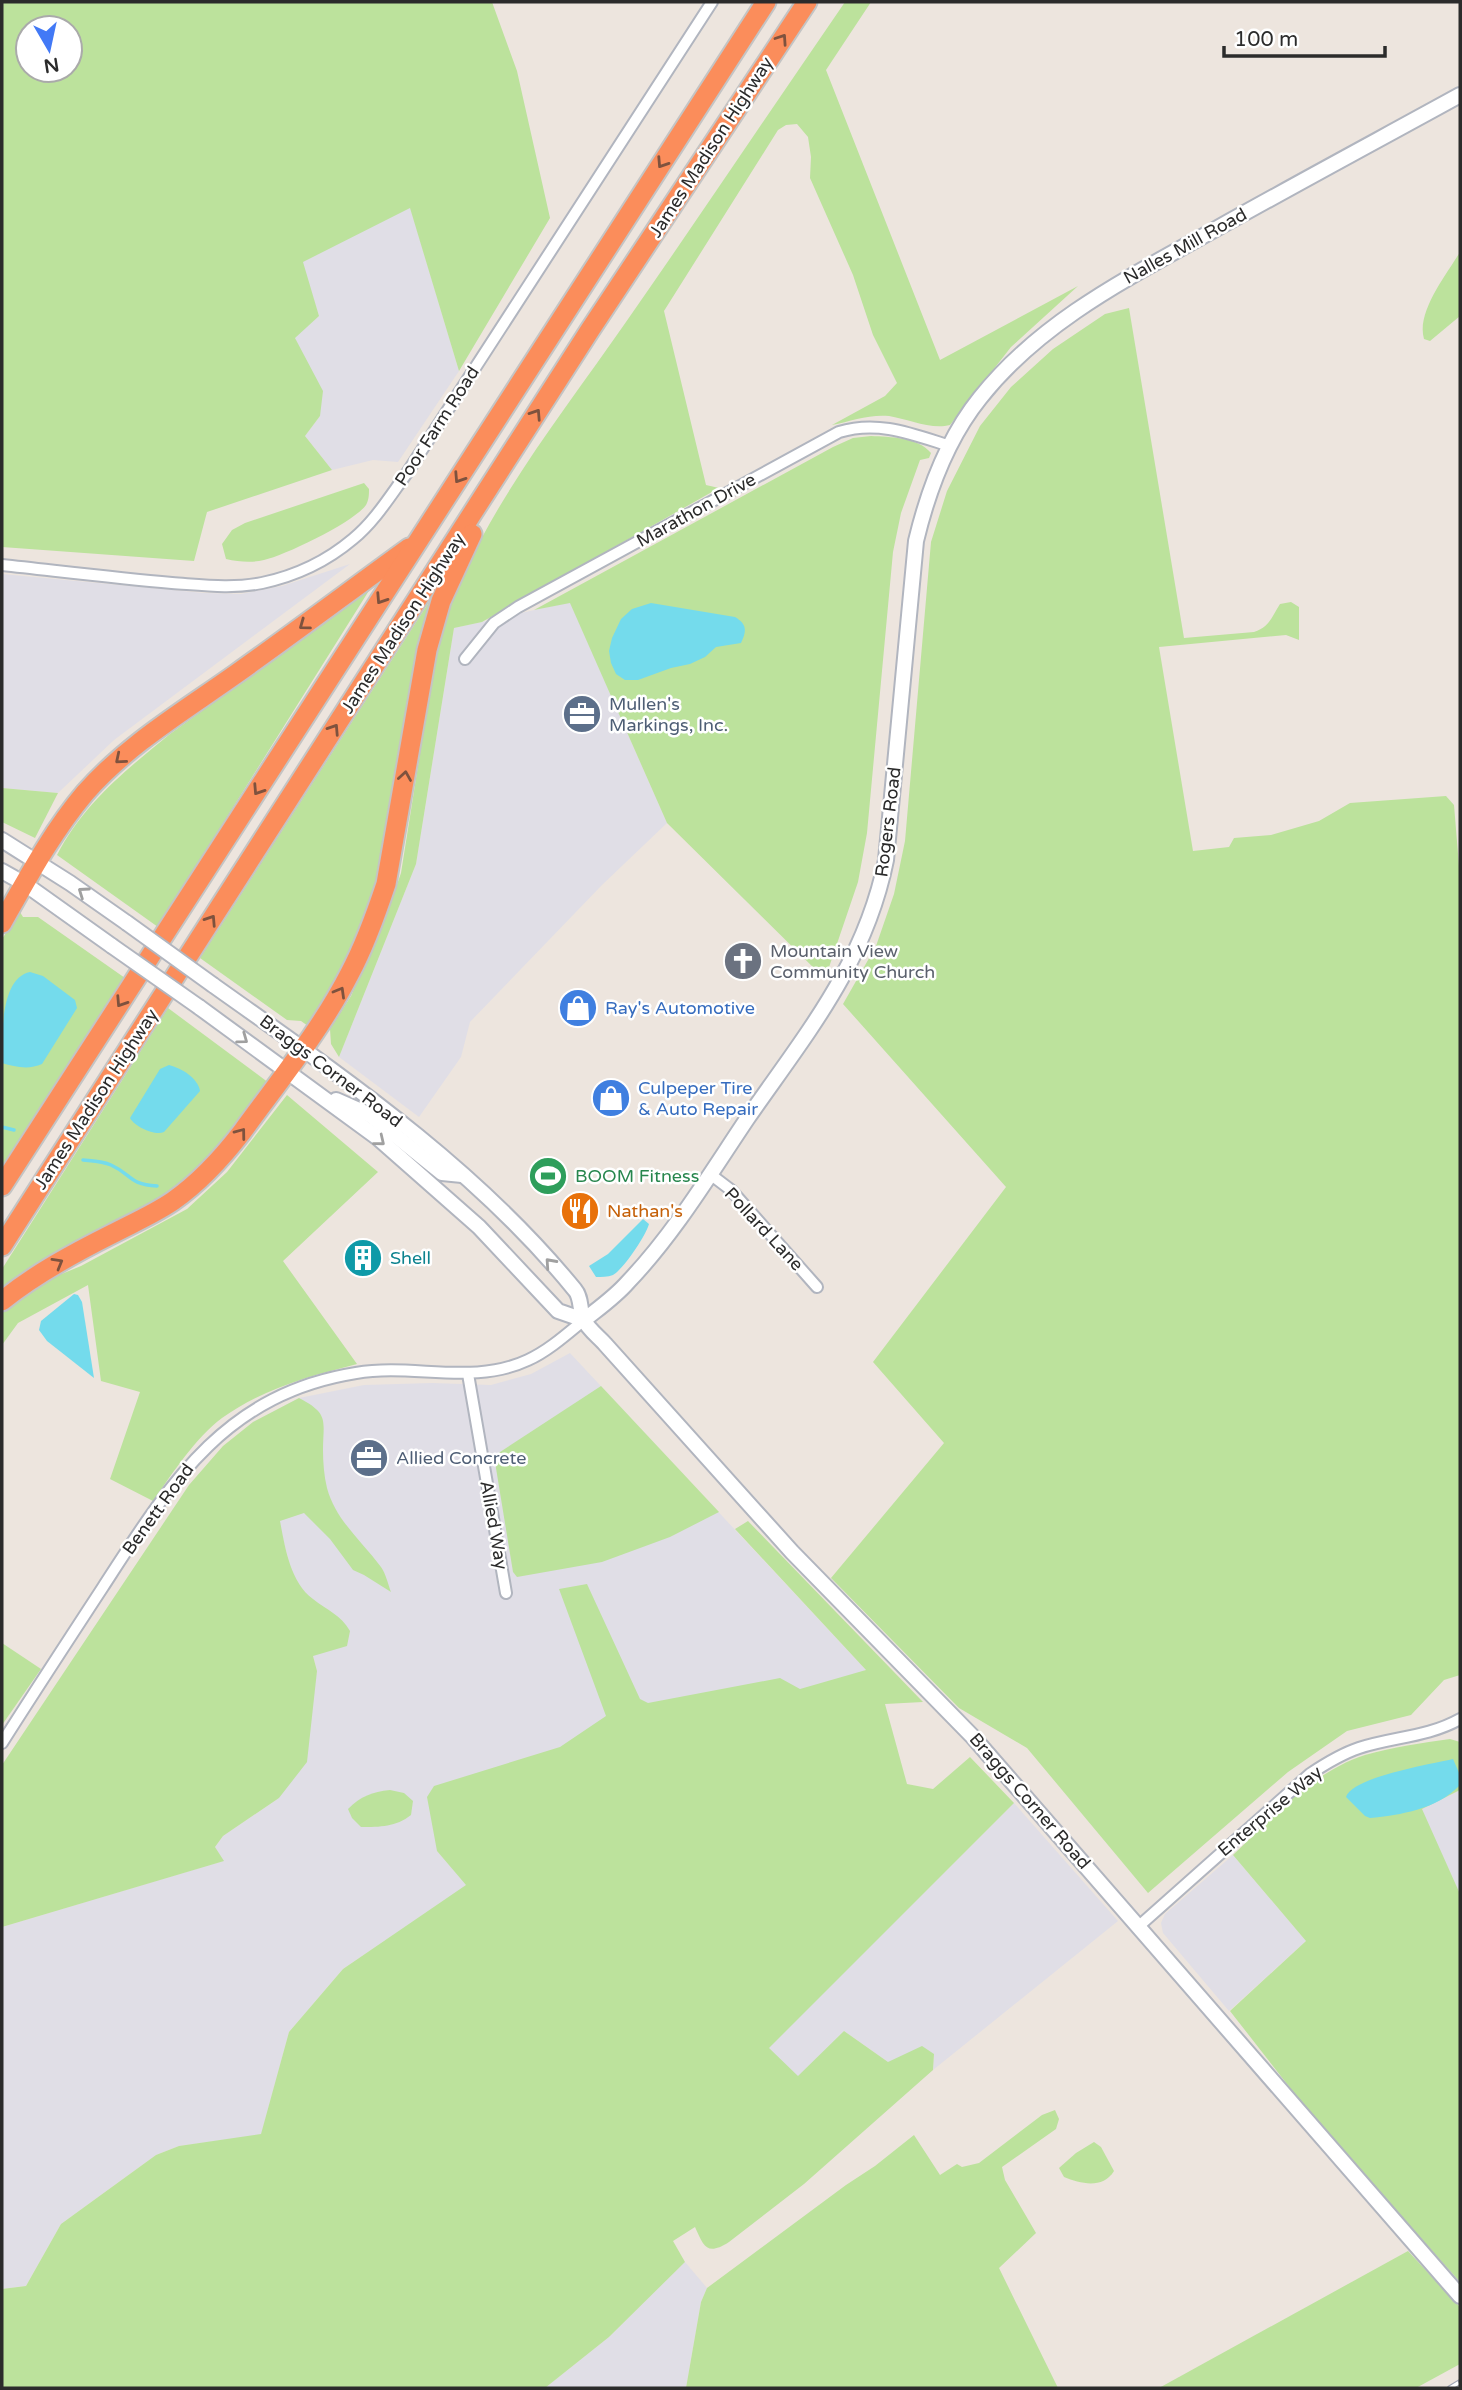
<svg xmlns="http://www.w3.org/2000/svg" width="1462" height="2390" font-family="'Varela Round',sans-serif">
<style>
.industrial{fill:#e0dee6}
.green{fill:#bce29c;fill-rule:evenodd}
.water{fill:#74dbec}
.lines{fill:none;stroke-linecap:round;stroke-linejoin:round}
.stream{stroke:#74dbec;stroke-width:3.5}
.street-casing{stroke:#b1b5bf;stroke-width:14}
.secondary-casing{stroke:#b1b5bf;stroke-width:18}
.highway-casing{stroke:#c4c4c4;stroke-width:23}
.street{stroke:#fff;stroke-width:10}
.secondary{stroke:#fff;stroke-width:14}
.highway{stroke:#fb8d5b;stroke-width:19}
.rail-casing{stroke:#a1a6b5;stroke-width:6}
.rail{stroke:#fff;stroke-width:3.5;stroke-dasharray:10;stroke-linecap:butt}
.secondary-bridge-casing{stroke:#b1b5bf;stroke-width:18;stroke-linecap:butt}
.secondary-bridge{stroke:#fff;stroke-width:14}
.oneway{stroke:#7e523e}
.oneway2{stroke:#a0a0a0}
.labels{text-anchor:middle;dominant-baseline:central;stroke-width:5;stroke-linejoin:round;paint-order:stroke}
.street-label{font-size:18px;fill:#2b2b2b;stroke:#fff}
.service-label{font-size:18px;fill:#4e5e75;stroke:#fff;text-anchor:start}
.worship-label{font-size:18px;fill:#5b616d;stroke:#fff;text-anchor:start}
.shop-label{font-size:18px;fill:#366cbe;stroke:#fff;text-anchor:start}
.leisure-label{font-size:18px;fill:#27864d;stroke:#fff;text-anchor:start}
.food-label{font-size:18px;fill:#c56008;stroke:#fff;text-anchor:start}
.culture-label{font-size:18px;fill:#0d838f;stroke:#fff;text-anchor:start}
</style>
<rect width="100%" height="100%" fill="#ede5de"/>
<!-- industrial -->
<g class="industrial">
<polygon points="410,207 459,371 398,462 373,460 332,470 305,436 320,416 295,337 319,316 302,262"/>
<polygon points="350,564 114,740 58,793 2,788 2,574 204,593 241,594 282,586"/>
<polygon points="570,602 667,823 602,885 470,1022 461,1057 419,1117 339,1057 416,864 454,628"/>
<polygon points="570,1353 866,1670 437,1851 467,1885 343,1969 289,2032 261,2135 179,2146 156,2155 61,2224 26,2286 2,2289 2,1927 223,1861 215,1847 223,1836 279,1798 317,1671 253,1422 299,1398 364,1385 432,1383 491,1385 531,1374"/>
<polygon points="1460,1790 1460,1894 1421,1809"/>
<polygon points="1014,1803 1118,1921 933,2070 934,2054 888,2062 844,2031 798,2077 768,2048"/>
<polygon points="1233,1855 1306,1941 1229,2011 1163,1933 1161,1923 1165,1914"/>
<polygon points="685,2262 707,2288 701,2302 686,2388 545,2388 609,2337"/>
</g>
<!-- green -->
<g class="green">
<path d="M2,2H492L517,71L550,218L459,371L410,208L303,262L319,316L295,338L323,391L320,416L305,436L332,470L207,512L194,561L2,547ZM28,28H70V70H28Z"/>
<path d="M845,2H871L826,70L940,360L1078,286L1011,347L950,425C931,430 908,419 889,416C870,414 851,421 832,425L885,396L897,383L873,335L853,275L810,178L811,157L808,137L797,124L786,125L778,130L664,311L706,485L719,488L482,622L454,628L416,864L339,1057L331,1044L330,1029L351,996L384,922L401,873L438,640C475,521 556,423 626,322C700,216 772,108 845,2Z"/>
<path d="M1460,252V316L1430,341L1424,339C1416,312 1447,274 1460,252Z"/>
<path d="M1129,308L1184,638L1254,632C1270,627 1272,616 1280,604L1291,602L1299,607V640L1286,635L1159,647L1193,851L1229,847L1234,838L1271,835L1319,821L1350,803L1446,796L1454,805L1460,878V1675L1444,1680L1411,1715L1347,1731L1288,1772L1148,1893L1027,1748L959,1708L831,1578L944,1443L873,1362L1006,1187L843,1004L876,946L894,894L905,841L931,542L947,491L980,426L1011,387L1053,349L1105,314Z"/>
<path d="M871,436C890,437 918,437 931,453L929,458L920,460L901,513L893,552L867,833L858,882L825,979L667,823L570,603L534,610L833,447L853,438Z"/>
<path d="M364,483L369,489C369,494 369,500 366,505C354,522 286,555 264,560C252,563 239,562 226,559L222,544L232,530L245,523Z"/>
<polygon points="438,588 376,892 346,965 308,1026 301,1021 287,1020 200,958"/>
<path d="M370,589L158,927L57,855C84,803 126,770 170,734Z"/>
<polygon points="2,788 58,793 35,838 2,822"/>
<polygon points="20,912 23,917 38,917 125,978 2,1170 2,939"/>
<polygon points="168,1008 269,1083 204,1165 169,1194 2,1291 2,1269"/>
<path d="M287,1095L378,1172L283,1261L357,1364C310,1376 262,1389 222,1418C196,1437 172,1474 153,1501L110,1479L140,1392L101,1381L88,1285L18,1323L2,1345V1311L47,1280L81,1266L187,1209L227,1172Z"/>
<polygon points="601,1386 719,1512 670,1537 602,1562 517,1577 513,1572 494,1456"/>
<path d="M299,1398C330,1414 323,1421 323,1450C323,1462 324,1476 327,1488C336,1521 362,1541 381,1567C386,1574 388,1584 391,1592L364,1575L353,1570L330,1539L304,1513L280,1521C285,1547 290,1582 313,1599C327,1610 341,1615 350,1631L347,1646L313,1656L317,1671L307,1762L279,1798L223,1836L215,1847L224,1861L2,1927V1765L189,1485L223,1446L253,1422Z"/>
<path d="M748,1521L923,1702L885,1704L907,1784L933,1789L970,1757L1014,1803L769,2048L798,2076L844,2031L888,2062L922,2046L934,2054L933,2070L804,2184L729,2242C707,2256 704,2247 695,2227L673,2241L685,2262L609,2337L545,2388H2V2289L26,2286L61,2224L156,2155L179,2146L261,2134L289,2032L343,1969L466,1885L437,1851L427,1797L434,1786L560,1747L606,1716L559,1589L587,1584L640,1699L648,1703L780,1678L800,1689L866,1670L735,1529Z"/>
<polygon points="2,1643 41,1669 2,1725"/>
<path d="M1450,1739L1460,1742V1790L1422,1809L1460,1894V2282L1312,2116L1230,2011L1306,1941L1233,1855C1272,1818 1312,1772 1365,1755C1393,1747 1422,1743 1450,1739Z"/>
<path d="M390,1790L404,1793L413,1801L411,1815C396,1827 380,1827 361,1827L352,1818L348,1809C361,1796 372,1792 390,1790Z"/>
<polygon points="1055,2110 1059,2119 1056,2129 1002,2167 1005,2180 1036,2233 999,2268 1058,2388 686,2388 701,2302 707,2288 846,2185 875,2166 914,2135 940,2175 957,2164 962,2167 979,2163 1042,2115"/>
<path d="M1094,2142L1101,2147L1114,2171C1103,2189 1081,2184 1064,2177L1059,2168L1076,2153Z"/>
<polygon points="1408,2251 1460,2307 1460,2364 1416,2388 1159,2388"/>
</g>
<!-- water -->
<g class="water">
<path d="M651,603L735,617C747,624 747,631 741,643L716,647L705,657L690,664L671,668L638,680H625L616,674L611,663L609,651L612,638L621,619L632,609Z"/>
<path d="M30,972L43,976L75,1000L77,1008L42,1064C29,1070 15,1067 2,1063C2,1037 0,978 30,972Z"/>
<path d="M169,1065C181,1068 198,1078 200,1091L164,1132C155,1136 135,1127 130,1118L160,1069Z"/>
<path d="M643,1219L649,1224C646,1235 624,1269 613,1275C608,1277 601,1277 596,1277L589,1266L608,1254Z"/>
<polygon points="74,1294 78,1295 82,1302 94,1378 47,1341 39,1330 41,1321"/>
<path d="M1453,1759L1460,1775L1459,1786C1437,1809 1401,1815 1370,1818L1365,1816L1346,1797C1352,1777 1432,1764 1453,1759Z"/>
</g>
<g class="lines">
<!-- stream -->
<g class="stream">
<polyline points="2,1127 14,1130"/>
<path d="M83,1160C93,1161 102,1161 111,1165C133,1175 128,1184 157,1186"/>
</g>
<!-- street casing -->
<g class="street-casing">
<g id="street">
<path d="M2,565C58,571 115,578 172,583C202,585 232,589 262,583C295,576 327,561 353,539C375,521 390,496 407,473L712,2"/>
<path d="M465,659L494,623L518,607L839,432C878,420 912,434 950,446"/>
<polyline points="710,1174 731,1190 817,1287"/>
<polyline points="468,1374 506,1593"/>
<path d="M2,1743C35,1691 69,1639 103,1587C169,1485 224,1394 356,1373C413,1363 473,1386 528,1360C548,1351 567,1334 584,1320"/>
<path d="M1139,1926L1310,1774C1325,1764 1341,1754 1359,1748C1393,1737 1428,1737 1460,1719"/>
</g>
</g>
<!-- secondary casing -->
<g class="secondary-casing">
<g id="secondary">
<polyline points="2,840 70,883 127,923"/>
<polyline points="2,871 25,884 112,946"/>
<path d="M213,985C341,1076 475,1167 575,1290C582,1298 579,1310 584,1320C588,1329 599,1337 605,1344L792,1552L973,1737L1460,2296"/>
<polyline points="199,1007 378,1138 479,1227 558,1311 584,1320"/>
<polyline points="336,1100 370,1115 442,1173 462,1175"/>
<path d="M584,1320C599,1308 615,1297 628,1282C674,1234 710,1174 747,1119C806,1034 865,964 886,860L916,541C928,491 947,439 980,398C1042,320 1130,277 1214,230C1296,184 1378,140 1460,95"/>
</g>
</g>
<!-- highway casing -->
<g class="highway-casing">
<g id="highway">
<path d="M2,923C27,879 52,832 85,793C128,744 184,711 236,674C294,633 351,590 409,548"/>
<polyline points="2,1186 766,2"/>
<polyline points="2,1246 590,330 807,2"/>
<path d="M2,1301C35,1274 74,1253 112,1234C133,1223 154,1214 173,1201C200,1182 222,1158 242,1132C279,1081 321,1030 350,973C365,945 376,914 386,884L427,650L441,601L472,534"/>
</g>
</g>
<!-- street -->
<use href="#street" class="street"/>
<!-- secondary -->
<use href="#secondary" class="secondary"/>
<!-- highway -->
<use href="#highway" class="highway"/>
<!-- rail casing -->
<g class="rail-casing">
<polyline id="rail" points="1450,2388 1460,2382"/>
</g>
<!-- rail -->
<use href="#rail" class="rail"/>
<!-- secondary-bridge casing -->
<g class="secondary-bridge-casing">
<g id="secondary-bridge">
<polyline points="127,923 213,985"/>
<polyline points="112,946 199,1007"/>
</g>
</g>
<!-- secondary-bridge -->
<use href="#secondary-bridge" class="secondary-bridge"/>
</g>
<!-- one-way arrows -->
<defs><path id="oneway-chevron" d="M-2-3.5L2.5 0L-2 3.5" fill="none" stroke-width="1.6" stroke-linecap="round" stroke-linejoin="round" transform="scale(1.75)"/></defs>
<g class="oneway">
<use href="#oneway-chevron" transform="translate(782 39) rotate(-56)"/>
<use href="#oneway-chevron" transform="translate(662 163) rotate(123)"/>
<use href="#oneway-chevron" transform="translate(536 414) rotate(-57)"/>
<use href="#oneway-chevron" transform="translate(459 478) rotate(123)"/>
<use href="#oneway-chevron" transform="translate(381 599) rotate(123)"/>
<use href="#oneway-chevron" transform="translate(304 625) rotate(144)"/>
<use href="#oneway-chevron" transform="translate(334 729) rotate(-57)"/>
<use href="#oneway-chevron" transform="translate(120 759) rotate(140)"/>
<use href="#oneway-chevron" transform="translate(405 776) rotate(-81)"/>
<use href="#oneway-chevron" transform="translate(258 790) rotate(123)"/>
<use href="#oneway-chevron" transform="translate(211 920) rotate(-57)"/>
<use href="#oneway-chevron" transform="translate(340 992) rotate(-60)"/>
<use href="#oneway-chevron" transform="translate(121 1002) rotate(123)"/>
<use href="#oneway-chevron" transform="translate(241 1133) rotate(-53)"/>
<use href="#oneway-chevron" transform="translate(58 1263) rotate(-30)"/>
</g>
<g class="oneway2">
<use href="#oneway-chevron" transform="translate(83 892) rotate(-145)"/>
<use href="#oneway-chevron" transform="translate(243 1039) rotate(36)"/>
<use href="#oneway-chevron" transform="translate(380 1141) rotate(39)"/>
<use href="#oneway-chevron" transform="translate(550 1263) rotate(-132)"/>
</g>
<!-- icons -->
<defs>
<g id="office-disc" transform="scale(2.0125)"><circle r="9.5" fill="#5c6f8a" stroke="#fff"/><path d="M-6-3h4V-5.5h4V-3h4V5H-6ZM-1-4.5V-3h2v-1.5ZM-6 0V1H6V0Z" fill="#fff"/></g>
<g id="church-disc" transform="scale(2.0125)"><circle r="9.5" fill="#6b7280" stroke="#fff"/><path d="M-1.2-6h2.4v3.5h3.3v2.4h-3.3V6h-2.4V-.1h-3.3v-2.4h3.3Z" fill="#fff"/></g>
<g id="shop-disc" transform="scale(2.0125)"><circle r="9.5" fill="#3f7fe0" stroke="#fff"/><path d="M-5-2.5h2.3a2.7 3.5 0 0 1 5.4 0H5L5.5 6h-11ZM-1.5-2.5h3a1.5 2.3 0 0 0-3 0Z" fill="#fff"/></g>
<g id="stadium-disc" transform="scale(2.0125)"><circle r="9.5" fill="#2e9e5b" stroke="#fff"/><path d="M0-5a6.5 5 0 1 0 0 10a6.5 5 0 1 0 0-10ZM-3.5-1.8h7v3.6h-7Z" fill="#fff"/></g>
<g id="restaurant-disc" transform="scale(2.0125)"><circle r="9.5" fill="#e8710a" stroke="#fff"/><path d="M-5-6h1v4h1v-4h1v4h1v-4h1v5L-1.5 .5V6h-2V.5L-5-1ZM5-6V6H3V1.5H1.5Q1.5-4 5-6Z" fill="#fff"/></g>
<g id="building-disc" transform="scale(2.0125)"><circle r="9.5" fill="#0f9aa8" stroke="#fff"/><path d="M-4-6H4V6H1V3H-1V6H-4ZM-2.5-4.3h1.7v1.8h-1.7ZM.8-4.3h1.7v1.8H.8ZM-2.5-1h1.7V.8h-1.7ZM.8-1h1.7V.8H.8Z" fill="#fff"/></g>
</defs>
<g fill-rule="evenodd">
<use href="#office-disc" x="582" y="714"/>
<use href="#church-disc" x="743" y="961"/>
<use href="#shop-disc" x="578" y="1008"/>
<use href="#shop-disc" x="611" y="1098"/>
<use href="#stadium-disc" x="548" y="1176"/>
<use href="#restaurant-disc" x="580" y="1211"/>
<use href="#building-disc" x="363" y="1258"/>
<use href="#office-disc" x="369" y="1458"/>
</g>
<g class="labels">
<!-- street labels -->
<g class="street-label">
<text transform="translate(711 147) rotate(-57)">James Madison Highway</text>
<text transform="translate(1185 246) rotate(-29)">Nalles Mill Road</text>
<text transform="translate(437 426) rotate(-57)">Poor Farm Road</text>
<text transform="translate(696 510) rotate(-29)">Marathon Drive</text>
<text transform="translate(403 623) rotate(-57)">James Madison Highway</text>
<text transform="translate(888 822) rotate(-83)">Rogers Road</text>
<text transform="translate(331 1071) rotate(37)">Braggs Corner Road</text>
<text transform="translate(96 1099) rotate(-57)">James Madison Highway</text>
<text transform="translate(764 1229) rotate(47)">Pollard Lane</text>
<text transform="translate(158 1509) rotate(-54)">Benett Road</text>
<text transform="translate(494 1525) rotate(80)">Allied Way</text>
<text transform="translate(1030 1801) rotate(49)">Braggs Corner Road</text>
<text transform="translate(1270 1811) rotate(-40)">Enterprise Way</text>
</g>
<!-- service labels -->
<g class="service-label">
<text x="609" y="704">Mullen's<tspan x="609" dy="21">Markings, Inc.</tspan></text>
<text x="396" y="1458">Allied Concrete</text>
</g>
<!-- worship labels -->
<g class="worship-label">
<text x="770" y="951">Mountain View<tspan x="770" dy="21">Community Church</tspan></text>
</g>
<!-- shop labels -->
<g class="shop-label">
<text x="605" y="1008">Ray's Automotive</text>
<text x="638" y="1088">Culpeper Tire<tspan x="638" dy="21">&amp; Auto Repair</tspan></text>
</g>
<!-- leisure labels -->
<g class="leisure-label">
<text x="575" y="1176">BOOM Fitness</text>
</g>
<!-- food labels -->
<g class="food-label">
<text x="607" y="1211">Nathan's</text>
</g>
<!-- culture labels -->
<g class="culture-label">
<text x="390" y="1258">Shell</text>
</g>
</g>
<!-- border -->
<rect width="1462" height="2390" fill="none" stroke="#2b2b2b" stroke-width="7"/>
<!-- north arrow -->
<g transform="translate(49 49) rotate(171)"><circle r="33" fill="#ffffff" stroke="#aaaaaa" stroke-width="2"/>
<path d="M0-5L12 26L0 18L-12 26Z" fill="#4279f6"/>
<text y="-10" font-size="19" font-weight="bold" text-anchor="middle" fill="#2b2b2b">N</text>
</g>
<!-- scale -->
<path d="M1224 46v10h161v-10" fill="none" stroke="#2b2b2b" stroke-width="3.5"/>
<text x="1234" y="46" font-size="21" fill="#2b2b2b" stroke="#ffffff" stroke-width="5" paint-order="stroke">100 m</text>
</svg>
